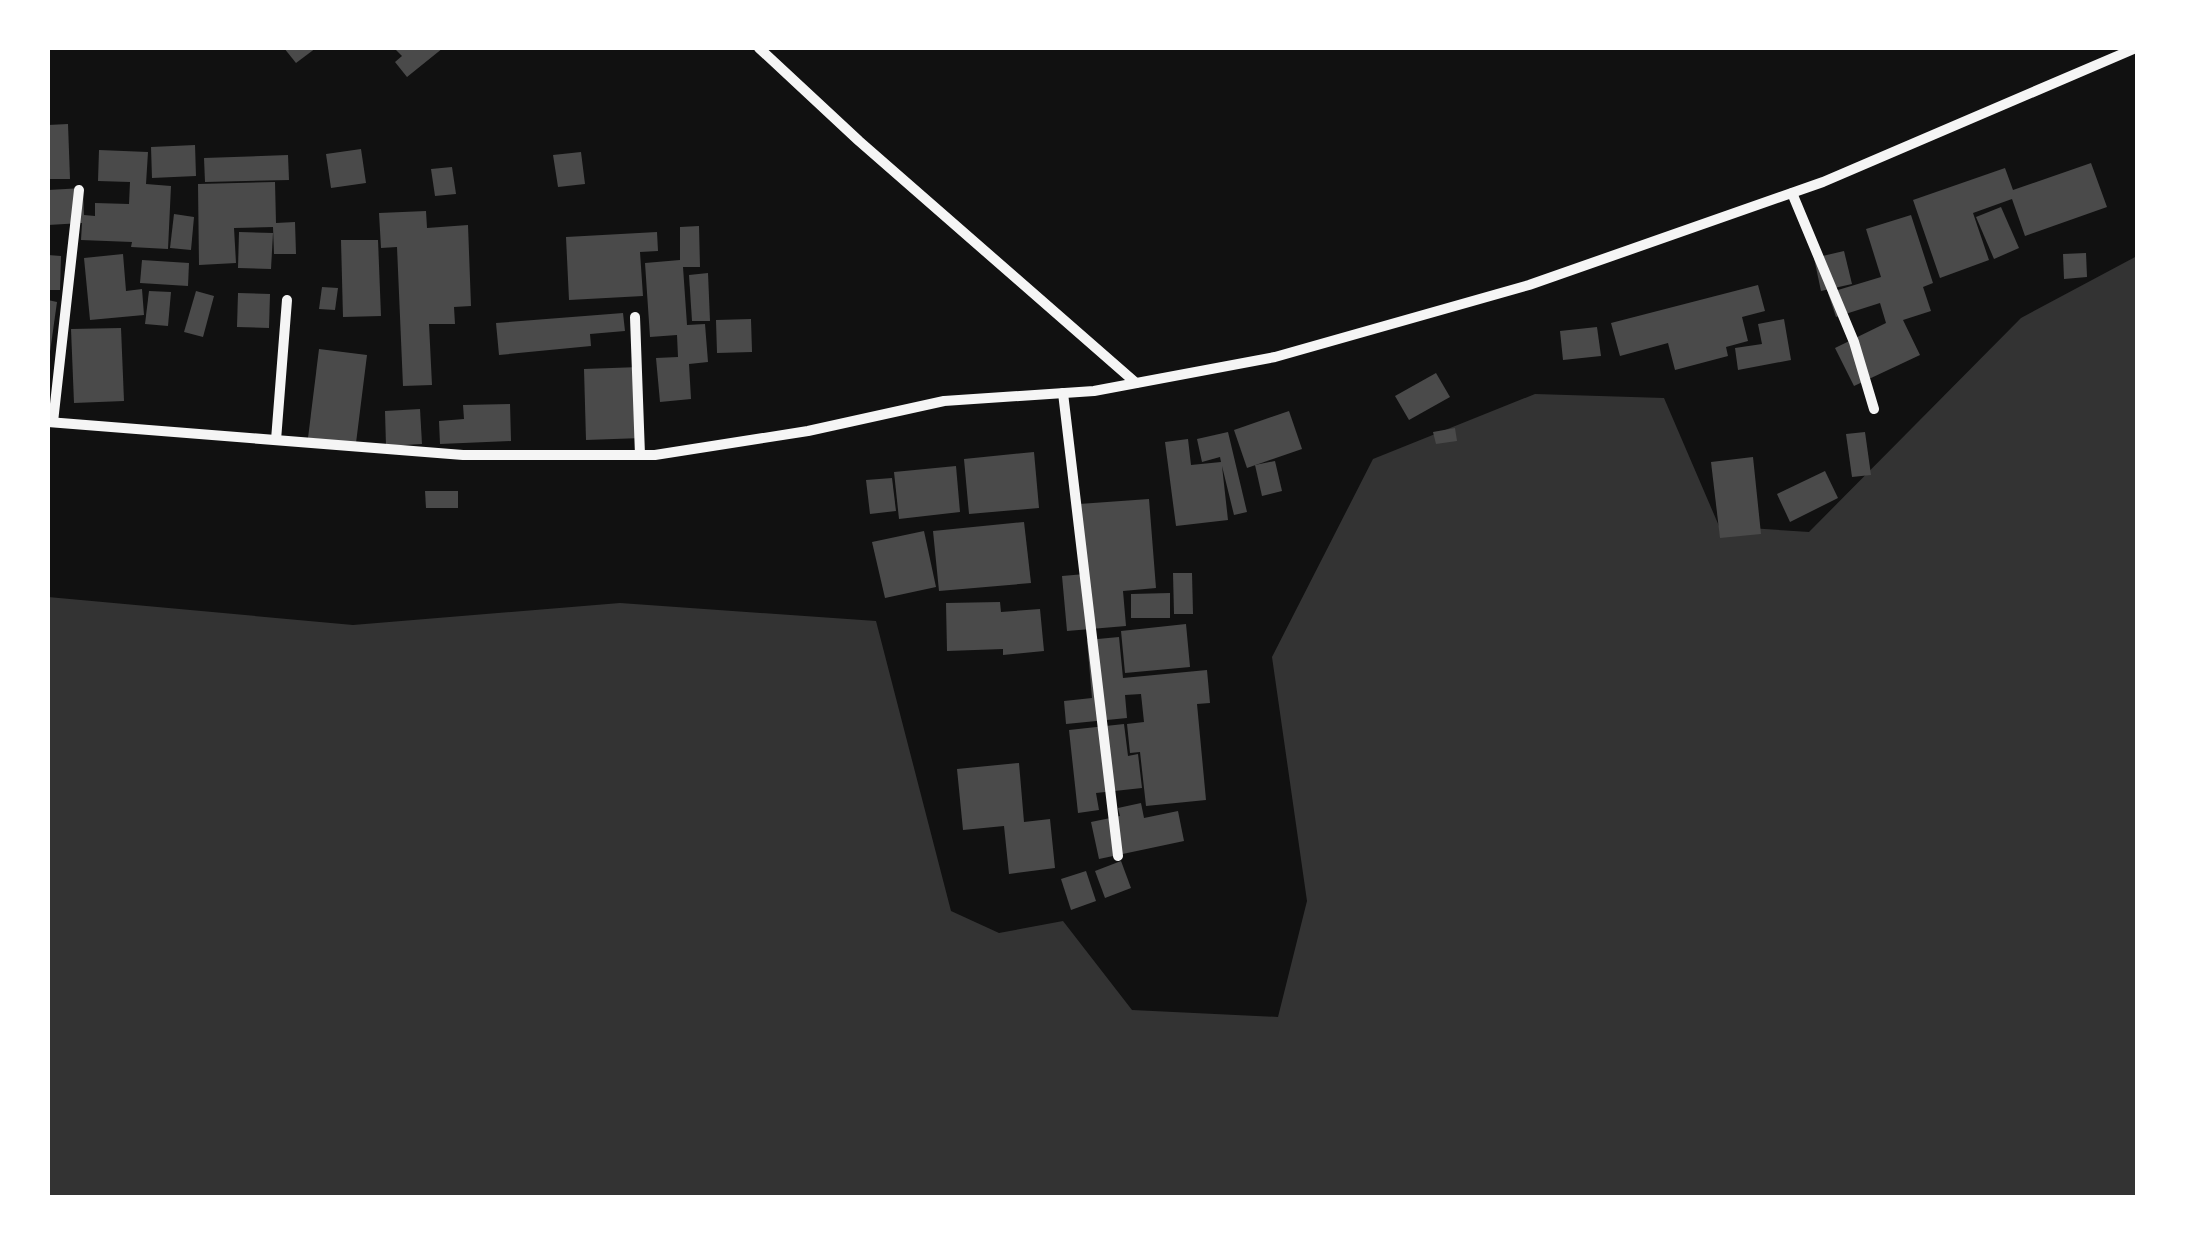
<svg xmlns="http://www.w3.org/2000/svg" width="2185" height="1245" font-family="Montserrat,sans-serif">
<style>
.water{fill:#333}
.building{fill:#4a4a4a}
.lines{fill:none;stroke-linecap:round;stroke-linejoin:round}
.minor{stroke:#f5f5f5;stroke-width:10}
</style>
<rect width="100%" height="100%" fill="#111"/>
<!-- water -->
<polygon class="water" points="2137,256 2137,1197 48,1197 48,597 353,625 620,603 876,621 951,911 999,933 1063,921 1132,1010 1278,1017 1307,901 1272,657 1373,459 1535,394 1664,398 1719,526 1809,532 2021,318"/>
<!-- building -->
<g class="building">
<polygon points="284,48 316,48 296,63"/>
<polygon points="394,48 443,48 407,77 395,62 402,56"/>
<polygon points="68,124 70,179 48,179 48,125"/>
<polygon points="195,145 196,176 152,178 151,147"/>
<polygon points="361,149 366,183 331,188 326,154"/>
<polygon points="99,150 148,152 146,184 171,186 168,249 131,247 132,242 81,240 82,223 48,225 48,190 83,188 84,215 95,216 95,203 129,204 130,182 98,181"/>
<polygon points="581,152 585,184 558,187 553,155"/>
<polygon points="288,155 289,180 205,182 204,158"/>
<polygon points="2091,163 2107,207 2025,236 2012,199 1973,213 1989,260 1940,278 1913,200 2005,168 2013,190"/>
<polygon points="452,167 456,194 435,196 431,169"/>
<polygon points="275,182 276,223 295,222 296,254 274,254 273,227 234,228 236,263 199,265 198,184"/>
<polygon points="2001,207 2019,248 1994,259 1976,217"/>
<polygon points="426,211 427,228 468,225 471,306 454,307 455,324 429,324 432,385 403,386 397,247 381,248 379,213"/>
<polygon points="174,214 194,217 191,250 170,248"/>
<polygon points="1911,215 1933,283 1923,287 1931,311 1903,320 1920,355 1854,386 1835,348 1886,323 1880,303 1836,317 1828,293 1881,277 1866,229"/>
<polygon points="699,226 700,267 683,267 687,325 705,324 708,362 689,364 691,399 660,402 656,358 678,357 677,335 650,337 645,263 680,260 680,227"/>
<polygon points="239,232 273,233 271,269 238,268"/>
<polygon points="657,232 658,251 640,252 643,296 569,300 566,237"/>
<polygon points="341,240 378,240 381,316 343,317"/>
<polygon points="1844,251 1852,284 1821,291 1814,258"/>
<polygon points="2086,253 2087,277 2064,279 2063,254"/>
<polygon points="123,254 126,291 142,289 144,315 90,320 84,258"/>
<polygon points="48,255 61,256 60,290 48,290"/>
<polygon points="142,260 189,263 188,286 140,283"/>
<polygon points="708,273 710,321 692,321 689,275"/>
<polygon points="1758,285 1765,311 1742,317 1748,341 1726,347 1728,356 1675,370 1668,343 1620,356 1611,323"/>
<polygon points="322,287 338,288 335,310 319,309"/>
<polygon points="149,291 171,292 168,326 145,324"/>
<polygon points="196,291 214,296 203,337 184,332"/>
<polygon points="238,293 270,294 269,328 237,327"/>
<polygon points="48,300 57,302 50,352 48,352"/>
<polygon points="623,313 625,331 590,334 591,346 499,355 496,323"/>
<polygon points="751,319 752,352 717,353 716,320"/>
<polygon points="1784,319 1791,360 1738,370 1735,348 1762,344 1758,324"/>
<polygon points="1597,327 1601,356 1563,360 1560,331"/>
<polygon points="121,328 124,401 74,403 71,329"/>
<polygon points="319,349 367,355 356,443 308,438"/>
<polygon points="640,367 642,438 586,440 584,369"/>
<polygon points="1436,373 1450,397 1409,420 1395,396"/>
<polygon points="510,404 511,441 440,444 439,421 464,419 463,405"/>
<polygon points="420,409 422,444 386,446 385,411"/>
<polygon points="1289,411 1302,449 1247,468 1234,430"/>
<polygon points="1455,428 1457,441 1436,444 1433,432"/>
<polygon points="1228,432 1247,512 1234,515 1222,466 1228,520 1176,526 1165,442 1188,439 1191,465 1221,462 1220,457 1202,462 1197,439"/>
<polygon points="1865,432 1871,475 1852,477 1846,434"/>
<polygon points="1034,452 1039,508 969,514 964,459"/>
<polygon points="1753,457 1761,534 1720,538 1711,462"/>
<polygon points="1275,461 1282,491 1262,496 1255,465"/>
<polygon points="956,466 960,512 899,519 894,472"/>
<polygon points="1825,471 1838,498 1790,522 1777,494"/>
<polygon points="892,478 896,511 870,514 866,480"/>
<polygon points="425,491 458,491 458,508 426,508"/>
<polygon points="1149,499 1156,588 1123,591 1126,626 1067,631 1062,576 1085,574 1079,504"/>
<polygon points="1024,522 1031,583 939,591 933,531"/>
<polygon points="924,531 936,587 885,598 872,542"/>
<polygon points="1173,573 1192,573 1193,614 1174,614"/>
<polygon points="1170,593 1170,618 1131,618 1131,594"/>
<polygon points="1000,602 1001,612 1040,609 1044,651 1003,655 1003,649 947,651 946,603"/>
<polygon points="1186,624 1190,667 1125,673 1121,631"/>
<polygon points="1119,637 1123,678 1207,670 1210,703 1197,704 1206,800 1146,806 1140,752 1130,753 1127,724 1144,722 1141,694 1125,695 1127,718 1066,724 1064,701 1092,698 1087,640"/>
<polygon points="1124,724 1128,756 1138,754 1142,788 1096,793 1099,810 1078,813 1069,730"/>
<polygon points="1019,763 1024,822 1050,819 1055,868 1009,874 1004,826 963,830 957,769"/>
<polygon points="1141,803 1144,818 1178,811 1184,841 1099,859 1091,822 1120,816 1118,808"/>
<polygon points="1121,861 1131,888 1105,898 1095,871"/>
<polygon points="1086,871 1096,901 1071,910 1061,879"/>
</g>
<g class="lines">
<!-- minor -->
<g class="minor">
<polyline points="759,48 859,141 1136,383"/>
<polyline points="1792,193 1854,342 1874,409"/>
<polyline points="635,317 640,455"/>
<polyline points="1063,393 1118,856"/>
<polyline points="48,422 463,455 655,455 808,431 944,401 1094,391 1275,357 1529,285 1823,182 2136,48"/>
<polyline points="53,422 79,190"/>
<polyline points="276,440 287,300"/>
</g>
</g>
<!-- border -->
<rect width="2185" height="1245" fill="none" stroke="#ffffff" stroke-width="100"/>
</svg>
